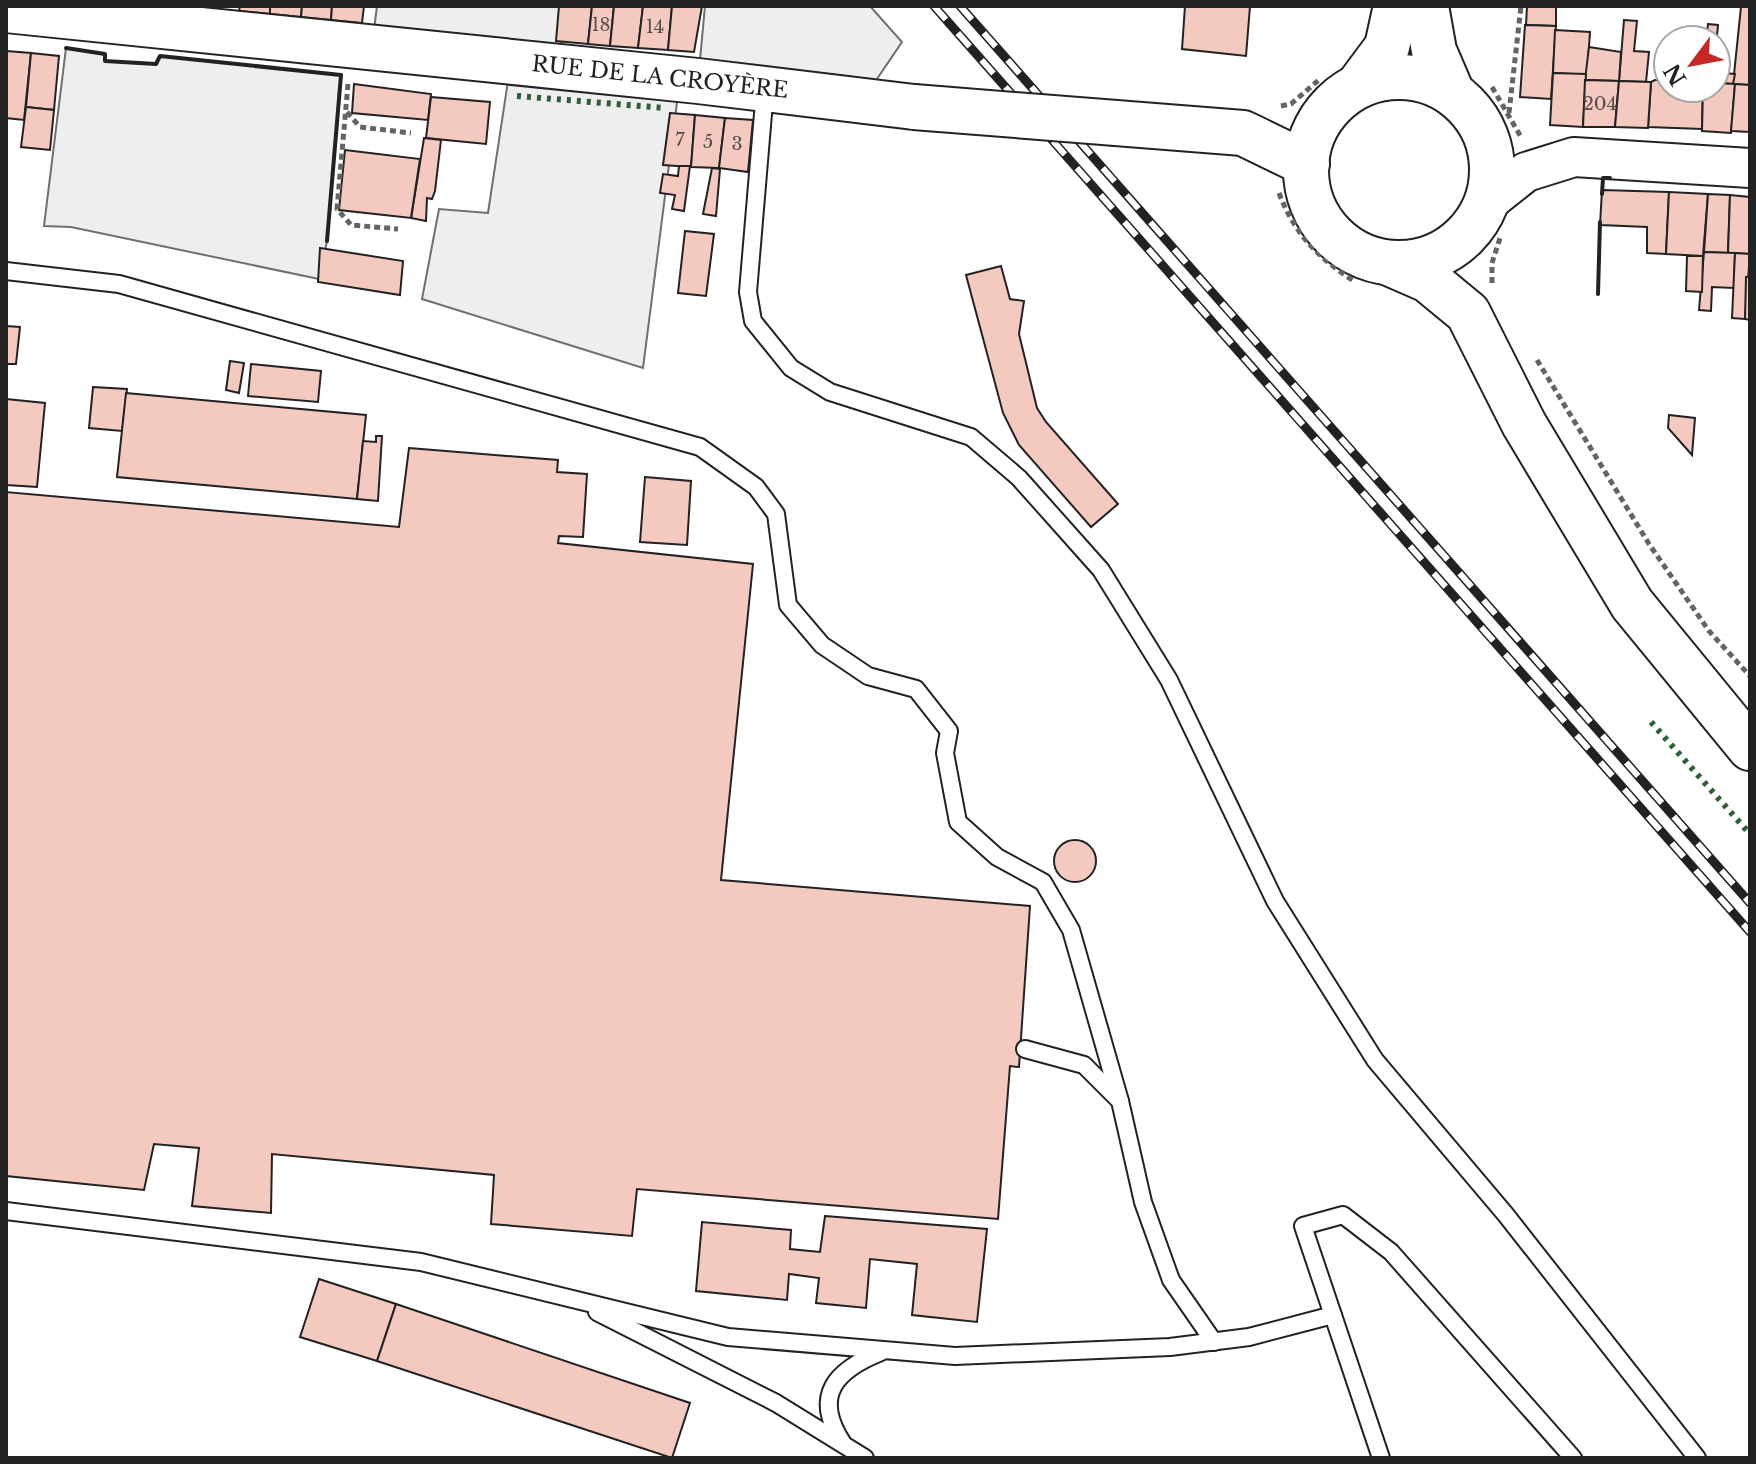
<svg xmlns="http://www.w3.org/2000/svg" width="1756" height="1464" font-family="'Libre Baskerville',serif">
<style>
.green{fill:#eee;stroke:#6f6f6f;stroke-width:2}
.building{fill:#f3c9c0;stroke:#222;stroke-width:2}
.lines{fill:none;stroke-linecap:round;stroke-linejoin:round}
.service-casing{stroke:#222;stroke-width:20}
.tertiary-casing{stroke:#222;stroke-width:42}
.primary-casing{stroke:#222;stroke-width:48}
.path{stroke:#646464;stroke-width:5;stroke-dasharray:6 4;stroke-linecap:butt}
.service{stroke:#fff;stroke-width:16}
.tertiary{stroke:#fff;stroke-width:38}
.primary{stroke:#fff;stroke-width:44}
.rail-casing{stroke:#222;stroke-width:9}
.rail{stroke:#fff;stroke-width:6;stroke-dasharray:18;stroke-linecap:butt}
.primary-bridge-casing{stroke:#222;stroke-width:48;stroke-linecap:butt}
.primary-bridge{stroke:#fff;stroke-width:44}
.hedge{stroke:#2f5e38;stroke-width:6;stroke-dasharray:4 6;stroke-linecap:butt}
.wall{stroke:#222;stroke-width:4}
.labels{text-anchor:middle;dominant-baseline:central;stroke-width:6;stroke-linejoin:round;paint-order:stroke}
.number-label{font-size:18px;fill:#564c4a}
.street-label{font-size:22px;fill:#222;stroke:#fff}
</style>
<rect width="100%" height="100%" fill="#fff"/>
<!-- green -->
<g class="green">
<polygon points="377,6 565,6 559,66 680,79 643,368 422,299 439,209 488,213 511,61 372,46"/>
<polygon points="705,6 870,6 902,42 862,101 698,81"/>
<polygon points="66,48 105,54 106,61 155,64 160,56 341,75 327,241 319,279 71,227 44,226"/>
</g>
<!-- building -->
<g class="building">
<polygon points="240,6 270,6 270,14 239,11"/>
<polygon points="270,6 302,6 301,17 270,14"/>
<polygon points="302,6 332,6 331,20 301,17"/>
<polygon points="332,6 364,6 362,23 331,20"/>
<polygon points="559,6 592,6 588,44 556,41"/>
<polygon points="592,6 614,6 610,46 588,44"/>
<polygon points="614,6 643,6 638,48 610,46"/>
<polygon points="643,6 672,6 668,50 638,48"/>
<polygon points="672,6 702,6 694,52 668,50"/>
<polygon points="1185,6 1250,6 1246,56 1182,49"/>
<polygon points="1527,6 1556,6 1556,26 1526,25"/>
<polygon points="1750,6 1750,85 1733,84 1741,7"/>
<polygon points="1624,20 1637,21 1634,51 1649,52 1646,82 1619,81"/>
<polygon points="1708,24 1718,25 1716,47 1716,40 1706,40"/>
<polygon points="1525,25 1556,26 1551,99 1520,97"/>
<polygon points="1555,30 1590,32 1587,75 1553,73"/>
<polygon points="1589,47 1621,52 1619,81 1585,80"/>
<polygon points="1716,50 1724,50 1722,73 1735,74 1733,84 1716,83"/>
<polygon points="6,51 31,53 24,120 6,118"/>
<polygon points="31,53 59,56 54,110 26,107"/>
<polygon points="1553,73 1586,74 1583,127 1550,125"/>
<polygon points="1585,80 1619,81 1615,127 1583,127"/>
<polygon points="1655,80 1668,80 1668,88 1703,88 1702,129 1648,127 1651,82"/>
<polygon points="1619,81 1651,82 1648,128 1615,127"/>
<polygon points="1716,83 1735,84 1731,133 1702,131 1703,88 1716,88"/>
<polygon points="354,84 431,94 428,120 352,113"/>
<polygon points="1735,84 1750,85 1750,132 1731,131"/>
<polygon points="431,97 490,102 486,144 426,138"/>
<polygon points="26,107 54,110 50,150 21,147"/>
<polygon points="670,113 695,115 691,167 663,165"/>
<polygon points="695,115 725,118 719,168 691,167"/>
<polygon points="725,118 753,120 748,172 719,168"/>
<polygon points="424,138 441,140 435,191 432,199 427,198 426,221 411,218"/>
<polygon points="345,150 420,159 411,218 339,210"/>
<polygon points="679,166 690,166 684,211 672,209 675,195 660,193 663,174 678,176"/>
<polygon points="712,168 720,169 716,216 703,214"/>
<polygon points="1602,190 1669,192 1666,254 1647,253 1647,227 1600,225"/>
<polygon points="1669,192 1708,194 1703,256 1666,254"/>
<polygon points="1708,194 1730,195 1728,253 1704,252"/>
<polygon points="1730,195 1750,197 1750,254 1728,253"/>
<polygon points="685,231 714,234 706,296 678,293"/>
<polygon points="320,248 403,261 400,295 318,282"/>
<polygon points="1704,252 1735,253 1734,288 1712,287 1711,311 1699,310"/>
<polygon points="1735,253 1750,254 1745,319 1732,318"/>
<polygon points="1687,256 1703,256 1702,292 1686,291"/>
<polygon points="1001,266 1010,299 1024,301 1019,334 1037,408 1046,422 1118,504 1091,527 1019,445 1003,413 966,275"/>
<polygon points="1746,277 1750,277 1750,320 1745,319"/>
<polygon points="6,326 20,327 16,364 6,364"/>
<polygon points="230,361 244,363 239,393 226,390"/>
<polygon points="251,364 321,371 318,402 248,396"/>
<polygon points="93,387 127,389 122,431 89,428"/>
<polygon points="126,393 366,415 357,499 117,477"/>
<polygon points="6,399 45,403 37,487 6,485"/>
<polygon points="1669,415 1695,418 1692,455 1668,428"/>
<polygon points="376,436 382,436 378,501 357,499 363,441 376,442"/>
<polygon points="409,448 558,460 557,472 587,474 583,537 559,536 558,543 753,564 721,880 1030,906 1019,1067 1010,1066 998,1219 637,1189 632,1236 491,1224 494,1175 272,1154 271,1213 192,1206 199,1148 154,1144 144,1190 6,1176 6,492 399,527"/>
<polygon points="645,477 691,481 687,545 640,542"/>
<circle cx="1075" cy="861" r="21"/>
<polygon points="825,1216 987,1229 977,1322 912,1315 917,1264 870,1259 866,1308 816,1303 819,1278 789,1274 787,1300 696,1291 702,1222 791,1230 790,1249 820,1252"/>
<polygon points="319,1279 396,1304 377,1361 300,1337"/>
<polygon points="396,1304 690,1403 672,1458 377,1361"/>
</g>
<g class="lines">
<!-- service casing -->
<g class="service-casing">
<g id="service">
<polyline points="765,90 748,292 753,321 791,368 830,392 971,437 1019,478 1101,570 1169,680 1275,901 1375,1060 1506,1215 1697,1458"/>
<polyline points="6,271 119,284 700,447 756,487 776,514 788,605 822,645 868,676 916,689 949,731 945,753 958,822 997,857 1043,882 1071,930 1120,1101"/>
<polyline points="1025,1049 1084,1065 1120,1101 1143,1202 1171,1280 1214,1342"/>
<polyline points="6,1211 421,1262 728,1337 955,1356 1170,1347 1249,1337 1333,1315"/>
<polyline points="597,1312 776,1403 865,1458"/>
<path d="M842,1442C812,1395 836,1370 881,1352"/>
<polyline points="1381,1458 1303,1226 1343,1215 1391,1252 1573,1458"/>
</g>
</g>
<!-- tertiary casing -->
<g class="tertiary-casing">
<polyline id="tertiary" points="1487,203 1526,172 1574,157 1750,168"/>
</g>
<!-- primary casing -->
<g class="primary-casing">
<g id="primary">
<polyline points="1426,6 1434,51 1452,93"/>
<polyline points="6,10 698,81 914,107"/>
<circle cx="1399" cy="170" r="93"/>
<polyline points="1358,86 1387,47 1396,6"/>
<polyline points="1116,123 1243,133 1307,164"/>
<polyline points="1389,263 1428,280 1468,313 1524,424 1632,604 1750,748"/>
</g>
</g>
<!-- path -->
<g class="path">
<polyline points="348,84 337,209 351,225 398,229"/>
<polyline points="1492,87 1521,137"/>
<polyline points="1281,106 1291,104 1321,78"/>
<polyline points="347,112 360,127 411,133"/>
<polyline points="1509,113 1521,6"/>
<path d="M1279,193C1294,233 1319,259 1354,281"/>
<polyline points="1492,283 1492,263 1501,235"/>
<polyline points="1537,360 1649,544 1709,631 1750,676"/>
</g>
<!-- service -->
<use href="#service" class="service"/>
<!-- tertiary -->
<use href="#tertiary" class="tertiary"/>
<!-- primary -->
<use href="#primary" class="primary"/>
<!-- rail casing -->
<g class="rail-casing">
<g id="rail">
<polyline points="934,6 1750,932"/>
<polyline points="960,6 1750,903"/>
</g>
</g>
<!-- rail -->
<use href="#rail" class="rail"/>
<!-- primary-bridge casing -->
<g class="primary-bridge-casing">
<polyline id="primary-bridge" points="914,107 1116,123"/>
</g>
<!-- primary-bridge -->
<use href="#primary-bridge" class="primary-bridge"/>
<!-- hedge -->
<g class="hedge">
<polyline points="517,96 665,108"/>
<polyline points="1651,722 1750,834"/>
</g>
<!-- wall -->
<g class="wall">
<polyline points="66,48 105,54 105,61 156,64 160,56 341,75 327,241"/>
<polyline points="1602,194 1603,178 1610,178"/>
<polyline points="1598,294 1600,222"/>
</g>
</g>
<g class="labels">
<!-- number labels -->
<g class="number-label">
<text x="601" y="25">18</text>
<text x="655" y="27">14</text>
<text x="1600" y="104">204</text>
<text x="680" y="140">7</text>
<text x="708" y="142">5</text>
<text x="737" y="144">3</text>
</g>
<!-- street labels -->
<g class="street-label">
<text transform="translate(660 77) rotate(6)">RUE DE LA CROYÈRE</text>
</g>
</g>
<!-- border -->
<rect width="1756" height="1464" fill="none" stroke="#222222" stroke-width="16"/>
<!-- north arrow -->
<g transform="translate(1692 64) rotate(238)"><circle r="38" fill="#ffffff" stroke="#a7a7a7" stroke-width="2"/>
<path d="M0-6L14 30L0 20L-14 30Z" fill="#c62828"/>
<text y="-12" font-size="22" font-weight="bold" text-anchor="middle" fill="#222222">N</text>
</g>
</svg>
